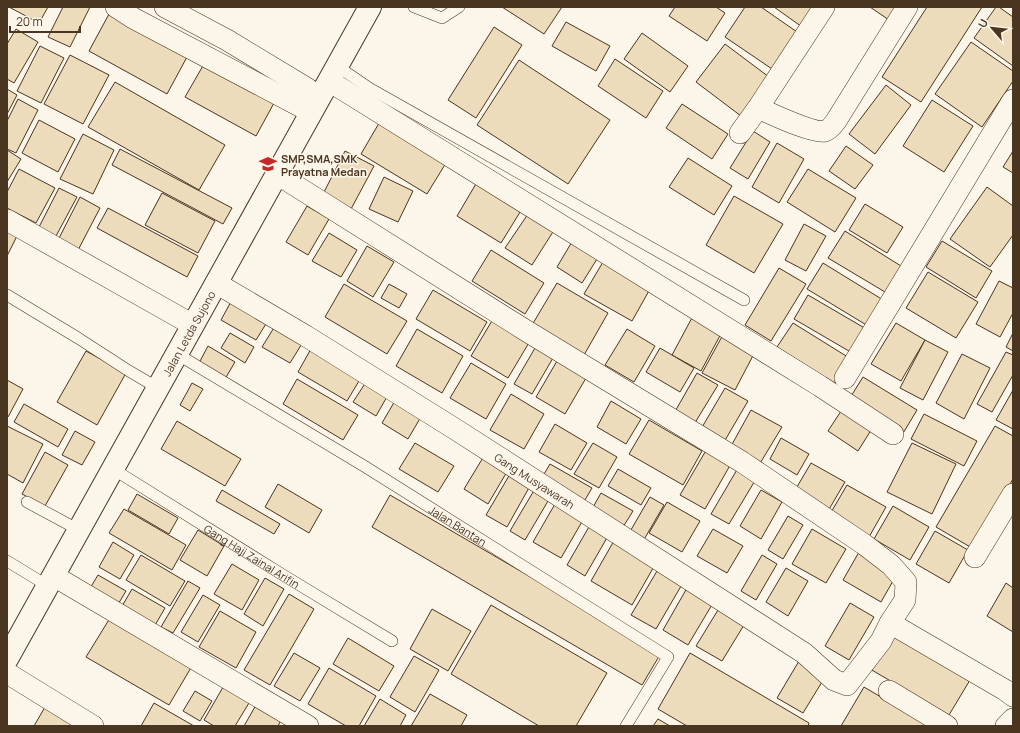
<svg xmlns="http://www.w3.org/2000/svg" width="1020" height="733" font-family="Manrope,sans-serif">
<style>
.building{fill:#ecdcbc;stroke:#4a3520}
.lines{fill:none;stroke-linecap:round;stroke-linejoin:round}
.service-casing{stroke:#4a3520;stroke-width:12}
.minor-casing{stroke:#4a3520;stroke-width:22}
.trunk-casing{stroke:#4a3520;stroke-width:24}
.service{stroke:#fbf6e9;stroke-width:11}
.minor{stroke:#fbf6e9;stroke-width:21}
.trunk{stroke:#fbf6e9;stroke-width:22}
.labels{text-anchor:middle;dominant-baseline:central;stroke-width:3;stroke-linejoin:round;paint-order:stroke}
.poi-label{font-size:11px;font-weight:bold;fill:#4a3520;stroke:#fbf6e9;text-anchor:start}
.street-label{font-size:11px;fill:#4a3520;stroke:#fbf6e9}
</style>
<rect width="100%" height="100%" fill="#fbf6e9"/>
<!-- building -->
<g class="building">
<polygon points="9,7 48,7 39,23"/>
<polygon points="63,7 90,7 70,47 48,37"/>
<polygon points="502,7 562,7 544,34"/>
<polygon points="675,7 716,7 725,13 707,41 669,16"/>
<polygon points="745,7 761,7 800,34 775,71 725,37"/>
<polygon points="774,7 820,7 805,29"/>
<polygon points="870,7 897,7 889,20"/>
<polygon points="927,7 982,7 921,102 882,77"/>
<polygon points="996,7 999,7 1013,17 1013,66 974,38"/>
<polygon points="109,14 187,57 167,94 89,51"/>
<polygon points="566,22 610,46 596,71 552,46"/>
<polygon points="494,27 522,45 476,118 448,100"/>
<polygon points="16,29 38,42 14,83 7,79 7,44"/>
<polygon points="642,33 688,66 670,92 624,59"/>
<polygon points="971,42 1013,71 1013,81 982,127 935,94"/>
<polygon points="725,44 769,77 741,116 696,82"/>
<polygon points="40,46 64,58 41,103 17,91"/>
<polygon points="70,55 109,75 83,124 44,104"/>
<polygon points="615,59 663,91 646,118 598,86"/>
<polygon points="519,60 610,120 568,184 477,125"/>
<polygon points="204,64 274,103 256,136 185,97"/>
<polygon points="115,82 225,145 199,190 88,127"/>
<polygon points="886,85 911,105 875,154 849,134"/>
<polygon points="7,89 17,95 7,114"/>
<polygon points="18,99 38,110 16,153 7,149 7,121"/>
<polygon points="932,100 973,126 944,172 903,146"/>
<polygon points="682,104 728,134 712,159 666,128"/>
<polygon points="382,118 449,158 427,194 361,154"/>
<polygon points="39,120 75,139 58,172 22,153"/>
<polygon points="753,131 770,142 748,179 730,168"/>
<polygon points="83,134 114,150 93,194 60,179"/>
<polygon points="777,143 804,159 779,203 752,187"/>
<polygon points="846,146 873,165 855,189 829,171"/>
<polygon points="120,149 232,208 223,224 112,165"/>
<polygon points="7,150 21,159 7,182"/>
<polygon points="345,151 374,166 351,209 323,194"/>
<polygon points="1013,151 1013,173 1003,167"/>
<polygon points="688,158 732,186 714,215 669,187"/>
<polygon points="19,169 55,188 36,223 7,208 7,192"/>
<polygon points="808,169 856,198 835,232 787,202"/>
<polygon points="384,177 413,191 398,222 369,209"/>
<polygon points="480,177 525,204 501,243 457,216"/>
<polygon points="987,187 1013,206 1013,235 990,267 950,239"/>
<polygon points="59,188 77,197 56,236 39,227"/>
<polygon points="162,193 215,221 198,253 145,225"/>
<polygon points="734,196 783,224 754,273 706,245"/>
<polygon points="80,197 100,208 76,254 56,244"/>
<polygon points="865,204 903,227 887,253 849,230"/>
<polygon points="307,206 329,219 308,255 286,242"/>
<polygon points="108,208 198,256 187,277 97,228"/>
<polygon points="530,211 556,227 532,265 505,248"/>
<polygon points="804,224 826,236 806,271 785,260"/>
<polygon points="7,228 18,234 7,256"/>
<polygon points="845,231 901,266 885,292 828,258"/>
<polygon points="329,233 357,250 341,277 312,261"/>
<polygon points="576,235 602,251 582,283 557,267"/>
<polygon points="942,241 992,271 976,298 926,267"/>
<polygon points="367,246 394,262 373,297 347,281"/>
<polygon points="491,250 544,283 525,314 472,281"/>
<polygon points="603,262 650,289 632,321 584,294"/>
<polygon points="823,263 888,303 873,329 807,289"/>
<polygon points="779,268 806,284 771,341 745,325"/>
<polygon points="928,272 978,302 956,338 906,308"/>
<polygon points="999,281 1013,288 1013,313 1000,337 976,324"/>
<polygon points="557,283 608,313 584,355 532,325"/>
<polygon points="344,284 407,321 387,354 325,317"/>
<polygon points="389,284 407,294 399,308 381,298"/>
<polygon points="433,290 487,322 470,351 416,319"/>
<polygon points="808,295 868,330 854,354 794,319"/>
<polygon points="233,298 269,319 256,340 221,320"/>
<polygon points="694,314 723,330 701,371 672,355"/>
<polygon points="493,319 530,341 508,378 471,356"/>
<polygon points="793,323 851,359 836,384 777,347"/>
<polygon points="896,323 925,340 901,381 871,364"/>
<polygon points="275,326 303,342 290,363 262,347"/>
<polygon points="417,329 463,356 442,393 396,366"/>
<polygon points="627,329 655,346 634,382 605,365"/>
<polygon points="725,331 757,348 735,390 702,373"/>
<polygon points="230,333 254,347 245,363 221,348"/>
<polygon points="1013,333 1013,351 1006,347"/>
<polygon points="925,340 948,352 923,400 900,388"/>
<polygon points="208,346 235,362 225,379 199,363"/>
<polygon points="312,347 362,376 347,401 298,372"/>
<polygon points="535,348 553,358 532,394 514,384"/>
<polygon points="660,348 694,368 680,392 646,372"/>
<polygon points="86,351 126,373 97,425 57,402"/>
<polygon points="1006,352 1013,355 1013,375 992,412 977,404"/>
<polygon points="962,354 990,368 964,419 936,403"/>
<polygon points="557,361 586,378 565,414 536,397"/>
<polygon points="471,363 506,384 486,419 450,398"/>
<polygon points="697,373 718,385 693,426 673,415"/>
<polygon points="863,377 917,410 902,435 848,401"/>
<polygon points="297,379 358,415 343,440 283,404"/>
<polygon points="7,380 23,389 8,417 7,417"/>
<polygon points="366,382 388,395 376,416 353,402"/>
<polygon points="192,383 203,389 190,411 180,405"/>
<polygon points="725,388 748,401 724,442 701,429"/>
<polygon points="1013,390 1013,429 996,420"/>
<polygon points="511,394 544,414 524,449 490,430"/>
<polygon points="396,399 422,415 408,439 382,423"/>
<polygon points="611,401 641,419 626,444 597,427"/>
<polygon points="24,404 68,429 58,447 14,422"/>
<polygon points="843,408 873,427 858,451 828,431"/>
<polygon points="751,410 782,427 759,465 730,448"/>
<polygon points="924,414 977,441 964,466 911,439"/>
<polygon points="649,420 702,451 683,485 629,454"/>
<polygon points="177,421 241,459 225,486 161,449"/>
<polygon points="555,424 587,443 571,470 539,452"/>
<polygon points="7,426 43,444 23,483 7,474"/>
<polygon points="995,426 1013,436 1013,479 972,548 936,527"/>
<polygon points="75,431 95,442 82,465 62,455"/>
<polygon points="781,438 809,454 797,475 770,459"/>
<polygon points="415,443 454,466 438,492 399,469"/>
<polygon points="593,443 617,457 599,488 574,474"/>
<polygon points="912,443 956,464 932,514 887,492"/>
<polygon points="708,447 732,462 705,509 680,495"/>
<polygon points="45,452 68,465 45,506 22,494"/>
<polygon points="484,456 508,470 488,504 464,489"/>
<polygon points="811,463 845,482 828,511 794,492"/>
<polygon points="550,464 592,488 582,505 540,481"/>
<polygon points="738,468 756,479 729,524 711,514"/>
<polygon points="618,469 651,488 641,505 608,486"/>
<polygon points="510,474 530,486 507,527 486,515"/>
<polygon points="278,484 322,510 309,533 265,507"/>
<polygon points="847,485 886,507 869,537 830,514"/>
<polygon points="536,487 551,496 525,540 510,531"/>
<polygon points="222,490 280,524 274,534 216,501"/>
<polygon points="761,490 782,502 761,539 740,526"/>
<polygon points="601,493 633,511 623,527 592,509"/>
<polygon points="137,494 178,518 169,534 128,510"/>
<polygon points="390,495 661,653 642,685 372,527"/>
<polygon points="650,497 664,505 642,543 628,535"/>
<polygon points="667,502 700,521 682,552 649,533"/>
<polygon points="555,504 583,520 561,558 533,542"/>
<polygon points="893,506 929,527 910,560 874,539"/>
<polygon points="124,509 186,545 172,570 109,533"/>
<polygon points="788,516 803,525 783,559 768,550"/>
<polygon points="590,525 608,536 585,576 567,565"/>
<polygon points="713,529 743,546 727,573 697,556"/>
<polygon points="812,529 846,549 826,583 792,564"/>
<polygon points="198,530 224,546 207,576 180,560"/>
<polygon points="935,531 968,550 949,583 916,564"/>
<polygon points="615,539 656,563 632,605 591,581"/>
<polygon points="113,542 134,555 120,579 99,567"/>
<polygon points="859,552 897,574 881,602 843,580"/>
<polygon points="141,555 185,581 170,606 126,580"/>
<polygon points="762,555 777,564 756,600 741,591"/>
<polygon points="232,564 259,580 242,610 214,594"/>
<polygon points="660,566 684,581 656,629 631,615"/>
<polygon points="786,568 808,581 788,616 766,602"/>
<polygon points="98,575 126,591 117,606 89,590"/>
<polygon points="265,578 284,589 263,626 244,614"/>
<polygon points="188,581 200,588 173,633 161,627"/>
<polygon points="1006,583 1013,588 1013,632 987,616"/>
<polygon points="687,588 713,603 688,645 663,630"/>
<polygon points="132,589 165,608 154,627 121,608"/>
<polygon points="289,594 314,609 270,685 244,670"/>
<polygon points="203,595 220,605 198,642 181,632"/>
<polygon points="850,603 874,617 849,660 825,646"/>
<polygon points="491,605 607,673 576,726 539,726 451,674"/>
<polygon points="432,609 471,631 448,671 410,649"/>
<polygon points="718,610 744,625 722,661 696,646"/>
<polygon points="220,611 256,632 236,668 199,647"/>
<polygon points="110,618 192,666 169,705 86,657"/>
<polygon points="893,629 973,675 949,715 870,669"/>
<polygon points="348,638 394,666 379,691 333,664"/>
<polygon points="294,653 320,668 300,701 274,686"/>
<polygon points="690,653 809,723 808,726 687,726 658,709"/>
<polygon points="414,656 439,670 415,712 390,697"/>
<polygon points="799,661 825,677 803,713 777,698"/>
<polygon points="329,668 376,696 359,726 346,726 308,704"/>
<polygon points="226,682 252,698 235,726 214,726 204,720"/>
<polygon points="864,687 930,726 841,726"/>
<polygon points="195,691 212,701 200,721 183,711"/>
<polygon points="430,694 467,715 461,726 411,726"/>
<polygon points="380,699 406,715 400,726 364,726"/>
<polygon points="154,703 194,726 141,726"/>
<polygon points="256,705 281,720 278,726 244,726"/>
<polygon points="45,707 77,726 34,726"/>
<polygon points="658,719 670,726 653,726"/>
</g>
<g class="lines">
<!-- service casing -->
<g class="service-casing">
<g id="service">
<polyline points="414,7 442,18 459,7"/>
<polyline points="337,66 369,88 744,300"/>
<polyline points="7,295 78,338 129,371 158,388"/>
<path id="s1" d="M177,354L364,466L668,657L626,726"/>
<path id="s2" d="M113,469L283,575L392,641"/>
<polyline points="27,502 79,530"/>
<polyline points="7,561 48,586"/>
</g>
</g>
<!-- minor casing -->
<g class="minor-casing">
<g id="minor">
<polyline points="116,7 133,18 311,112"/>
<polyline points="165,7 227,40 308,89"/>
<polyline points="329,81 820,386 893,434"/>
<path d="M758,108C770,113 813,134 825,131C829,130 833,125 836,121L907,7"/>
<polyline points="740,133 758,108 824,7"/>
<polyline points="7,220 193,325"/>
<path id="s3" d="M216,283L306,336L455,429L690,580L804,653L834,680L847,685L881,641L890,623L905,600L906,582L891,565L865,545L742,462L525,330L277,174"/>
<polyline points="845,378 1013,100"/>
<polyline points="975,557 1013,494"/>
<polyline points="54,576 308,726"/>
<polyline points="890,623 1005,690 1013,696"/>
<polyline points="7,673 93,726"/>
<polyline points="889,691 947,726"/>
<polyline points="1006,726 1013,719"/>
</g>
</g>
<!-- trunk casing -->
<g class="trunk-casing">
<g id="trunk">
<path id="s4" d="M7,659L370,7"/>
</g>
</g>
<!-- service -->
<use href="#service" class="service"/>
<!-- minor -->
<use href="#minor" class="minor"/>
<!-- trunk -->
<use href="#trunk" class="trunk"/>
</g>
<!-- icons -->
<defs>
<g id="school-bare" transform="scale(1.38)"><path d="M0-5L7-2L0 1L-7-2ZM-4 1L0 2.5L4 1V4Q0 6-4 4Z" fill="#c62828" stroke="#fbf6e9" stroke-width="2.5" paint-order="stroke"/></g>
</defs>
<g fill-rule="evenodd">
<use href="#school-bare" x="268" y="164"/>
</g>
<g class="labels">
<!-- poi labels -->
<g class="poi-label">
<text x="281" y="158">SMP,SMA,SMK<tspan x="281" dy="13">Prayatna Medan</tspan></text>
</g>
<!-- street labels -->
<g class="street-label">
<text stroke="none"><textPath href="#s4" startOffset="373">Jalan Letda Sujono</textPath></text>
<text stroke="none"><textPath href="#s3" startOffset="375">Gang Musyawarah</textPath></text>
<text stroke="none"><textPath href="#s1" startOffset="329">Jalan Bantan</textPath></text>
<text stroke="none"><textPath href="#s2" startOffset="164">Gang Haji Zainal Arifin</textPath></text>
</g>
</g>
<!-- border -->
<rect width="1020" height="733" fill="none" stroke="#4a3520" stroke-width="16"/>
<!-- north arrow -->
<g transform="translate(992 28) rotate(298)" stroke="#fbf6e9" stroke-width="3" paint-order="stroke">
<path d="M0-3L7 15L0 10L-7 15Z" fill="#4a3520"/>
<text y="-6" font-size="11" font-weight="bold" text-anchor="middle" fill="#4a3520">U</text>
</g>
<!-- scale -->
<path d="M10 26v6h70v-6" fill="none" stroke="#4a3520" stroke-width="2"/>
<text x="16" y="26" font-size="12" fill="#4a3520" stroke="#fbf6e9" stroke-width="3" paint-order="stroke">20 m</text>
</svg>
